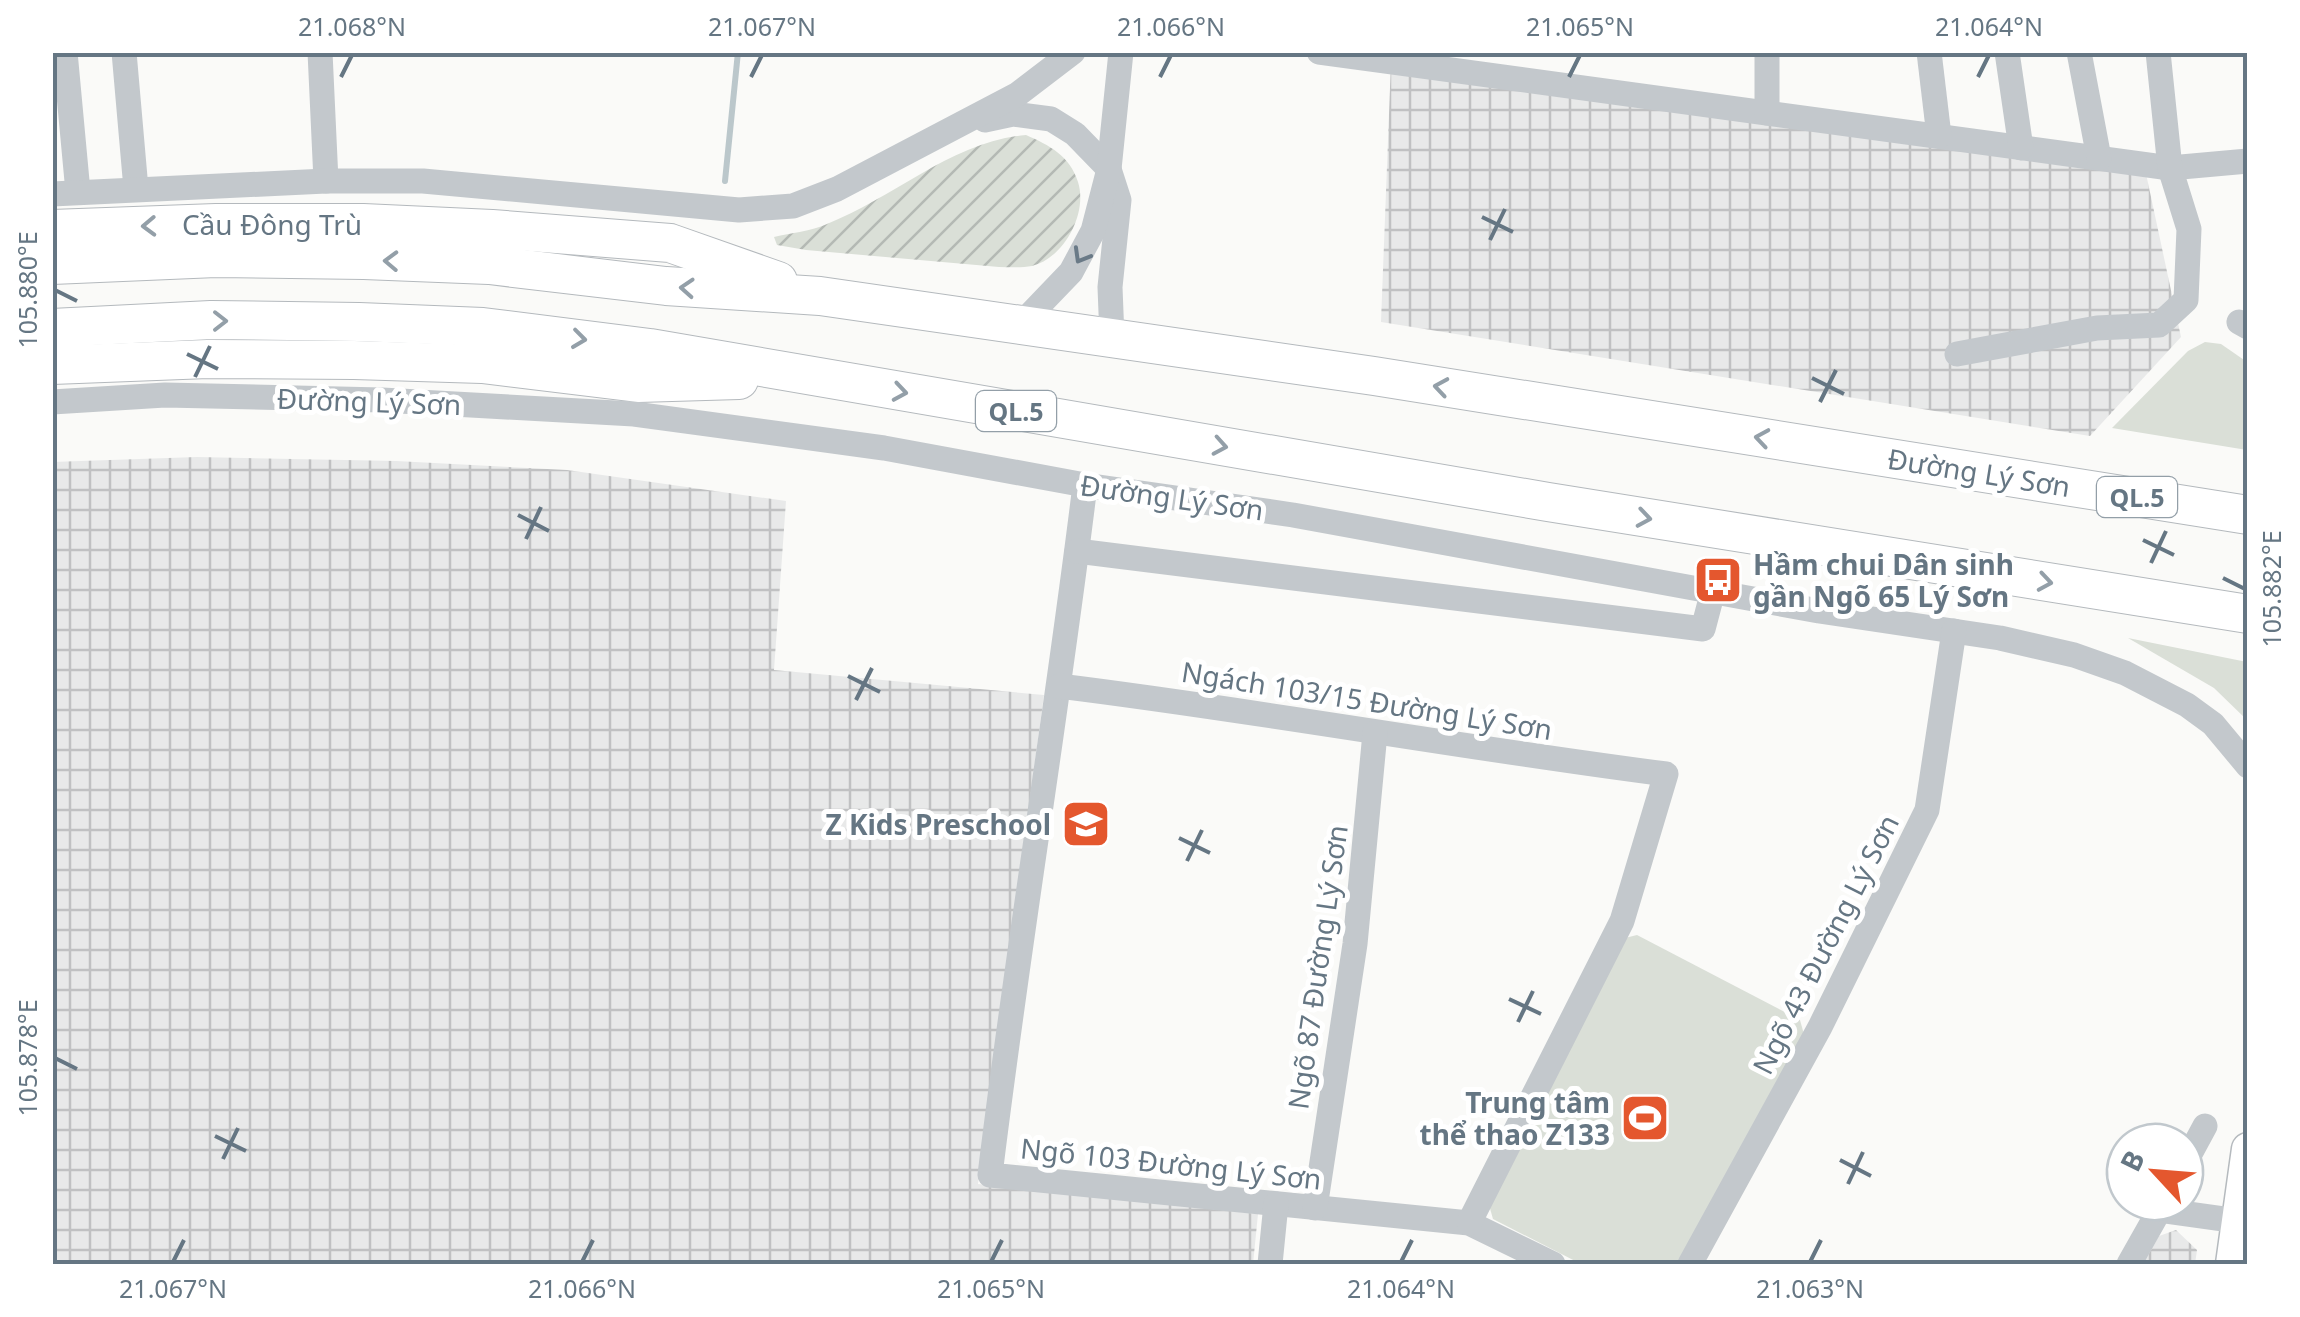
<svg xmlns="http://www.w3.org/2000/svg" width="2300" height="1317" font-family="'Noto Sans',sans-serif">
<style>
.industrial{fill:url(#industrial-grid)}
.grass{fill:#dadfd7}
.garden{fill:url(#garden-furrows)}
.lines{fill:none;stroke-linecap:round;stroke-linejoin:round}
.stream{stroke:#bbc7cb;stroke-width:6}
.major-casing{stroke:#b5babe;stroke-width:35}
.highway-casing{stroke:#b4b9bd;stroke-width:40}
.minor{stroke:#c3c8cc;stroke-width:25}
.major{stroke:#fff;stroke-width:32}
.highway{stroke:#fff;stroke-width:38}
.oneway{stroke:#939fa8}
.oneway2{stroke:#6a7a87}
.ticks{fill:none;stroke:#657683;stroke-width:4}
.labels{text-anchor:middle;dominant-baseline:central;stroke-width:10;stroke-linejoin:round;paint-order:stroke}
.shield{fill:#fff;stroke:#939fa8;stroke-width:2.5}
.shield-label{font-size:25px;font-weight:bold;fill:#657683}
.street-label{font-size:28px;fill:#657683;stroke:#fff}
.poi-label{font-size:28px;font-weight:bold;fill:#657683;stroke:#fff;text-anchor:end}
.neatline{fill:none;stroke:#657683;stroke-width:4}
.ticks-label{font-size:25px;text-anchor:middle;fill:#657683}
</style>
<defs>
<pattern id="industrial-grid" width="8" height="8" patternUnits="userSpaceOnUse" patternTransform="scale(2.5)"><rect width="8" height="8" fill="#e8e9e9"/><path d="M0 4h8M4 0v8" fill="none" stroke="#c0c1c2"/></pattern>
<pattern id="garden-furrows" width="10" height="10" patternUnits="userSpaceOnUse" patternTransform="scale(2.5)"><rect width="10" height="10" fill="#dadfd7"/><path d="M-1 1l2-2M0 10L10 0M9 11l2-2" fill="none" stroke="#b4b9b4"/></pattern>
</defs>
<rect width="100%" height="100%" fill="#fafaf8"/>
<!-- industrial -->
<g class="industrial">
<polygon points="1391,62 2145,169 2181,337 2090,436 1381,322"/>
<polygon points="197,457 396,461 567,470 786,501 774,670 1044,695 978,1184 1258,1214 1253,1264 53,1264 52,462"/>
<polygon points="2176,1230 2197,1250 2195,1264 2143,1264 2159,1236"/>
</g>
<!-- grass -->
<g class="grass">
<polygon points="2205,342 2221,344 2247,362 2247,450 2112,428 2188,351"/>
<polygon points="2128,638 2247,662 2247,720 2214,688"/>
<polygon points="1637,935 1800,1020 1805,1038 1686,1264 1581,1264 1493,1219 1487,1198 1617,940"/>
</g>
<!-- garden -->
<path class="garden" d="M1026,135C1049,145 1070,156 1078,182C1088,213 1064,258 1032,266C1022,268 1010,267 999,267L806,250L777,245L774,237C791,233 811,231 827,224C894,198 953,141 1026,135Z"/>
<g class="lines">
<!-- stream -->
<polyline class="stream" points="725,181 738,52"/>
<!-- major casing -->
<g class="major-casing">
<polyline id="major" points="2232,1264 2248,1149"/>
</g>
<!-- highway casing -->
<g class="highway-casing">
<g id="highway">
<polyline points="52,229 216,223 363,223 492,229 670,243 778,281"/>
<polyline points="52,265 216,258 364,260 489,265 666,286 820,296 1374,376 2248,515"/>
<polyline points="52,328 211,320 359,322 483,327 650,348 1548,502 2248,614"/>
<polyline points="52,365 208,359 354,360 482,364 638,383 739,380"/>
</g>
</g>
<!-- minor -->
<g class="minor">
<polyline points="65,52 78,192"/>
<polyline points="124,52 136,189"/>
<polyline points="320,52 326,181"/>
<polyline points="1319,52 2170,168 2248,161"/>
<polyline points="1767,52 1767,113"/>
<polyline points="1929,52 1939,136"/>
<polyline points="2007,52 2021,148"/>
<polyline points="2079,52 2099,158"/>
<polyline points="985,120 1013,114 1051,119 1075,134 1109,169 1119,200 1110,287 1112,338"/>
<polyline points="52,194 326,181 423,181 739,210 793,206 837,189 1018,94 1073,52"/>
<polyline points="2239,322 2248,327"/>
<polyline points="1020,325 1071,272 1093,231 1109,169 1121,52"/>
<polyline points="1957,354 2097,328 2159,325 2186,300 2189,229 2170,168 2158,52"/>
<polyline points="52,402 165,395 382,400 634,414 884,448 1085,485 1293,515 1819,611 2000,638 2074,655 2125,673 2187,705 2213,724 2248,766"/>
<path d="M1085,485C1057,715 1018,944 990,1175L1469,1223L1553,1264"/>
<polyline points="1077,551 1703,629 1713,591"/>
<path d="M1059,686C1262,711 1463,748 1666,774L1622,921L1469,1223"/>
<polyline points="2185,1163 2205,1126"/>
<polyline points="1315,1208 1355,944 1375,733"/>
<polyline points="2159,1210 2238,1221"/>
<polyline points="1270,1264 1276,1204"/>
<polyline points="1690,1264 1820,1027 1927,810 1954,631"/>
<polyline points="2129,1264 2164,1202"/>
</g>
<!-- major -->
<use href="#major" class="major"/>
<!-- highway -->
<use href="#highway" class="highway"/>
</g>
<!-- one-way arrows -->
<defs><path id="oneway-chevron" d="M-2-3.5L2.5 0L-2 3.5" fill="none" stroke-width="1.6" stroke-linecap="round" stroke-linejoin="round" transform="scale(2.5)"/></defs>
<g class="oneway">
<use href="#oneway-chevron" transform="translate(149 226) rotate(178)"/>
<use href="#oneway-chevron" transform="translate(391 261) rotate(-178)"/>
<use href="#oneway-chevron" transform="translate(687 288) rotate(-176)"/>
<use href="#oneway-chevron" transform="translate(220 321)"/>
<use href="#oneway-chevron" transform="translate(579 339) rotate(7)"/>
<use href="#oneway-chevron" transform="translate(1441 387) rotate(-171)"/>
<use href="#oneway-chevron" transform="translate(900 392) rotate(9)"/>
<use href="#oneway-chevron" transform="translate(1762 438) rotate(-171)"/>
<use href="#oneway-chevron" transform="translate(1220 446) rotate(10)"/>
<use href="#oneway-chevron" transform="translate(1644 518) rotate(9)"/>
<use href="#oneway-chevron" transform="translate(2045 582) rotate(9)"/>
</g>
<use class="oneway2" href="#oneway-chevron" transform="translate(1081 256) rotate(120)"/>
<!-- ticks -->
<path class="ticks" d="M341,77L352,55M751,77L762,55M1160,77L1171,55M1569,77L1580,55M1978,77L1989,55M1482,217L1513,232M1490,240L1505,209M55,290L77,301M187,354L218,369M195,377L210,346M1812,378L1844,394M1820,402L1836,370M518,515L549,531M526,539L541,507M2143,540L2174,555M2151,563L2166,531M2223,578L2245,589M848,676L880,692M856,700L872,668M1179,838L1210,853M1187,861L1202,830M1509,999L1541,1014M1518,1022L1533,991M55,1058L77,1069M215,1136L246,1151M223,1159L238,1128M1840,1160L1871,1176M1848,1184L1863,1152M173,1262L184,1240M582,1262L593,1240M991,1262L1002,1240M1401,1262L1412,1240M1810,1262L1821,1240"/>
<!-- icons -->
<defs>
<g id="bus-square" transform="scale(2.5)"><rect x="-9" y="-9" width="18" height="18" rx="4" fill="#e4572e" stroke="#fff"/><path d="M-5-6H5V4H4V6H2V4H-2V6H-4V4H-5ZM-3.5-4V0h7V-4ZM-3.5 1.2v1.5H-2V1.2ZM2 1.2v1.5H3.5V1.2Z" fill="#fff"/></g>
<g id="school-square" transform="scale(2.5)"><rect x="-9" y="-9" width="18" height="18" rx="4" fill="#e4572e" stroke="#fff"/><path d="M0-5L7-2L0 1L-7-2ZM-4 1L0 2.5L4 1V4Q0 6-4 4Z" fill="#fff"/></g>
<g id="stadium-square" transform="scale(2.5)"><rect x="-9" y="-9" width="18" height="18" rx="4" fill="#e4572e" stroke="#fff"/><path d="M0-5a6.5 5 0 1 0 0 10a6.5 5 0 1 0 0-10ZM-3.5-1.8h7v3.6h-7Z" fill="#fff"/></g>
</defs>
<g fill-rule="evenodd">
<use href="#bus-square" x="1718" y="580"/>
<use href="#school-square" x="1086" y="824"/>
<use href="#stadium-square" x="1645" y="1118"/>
</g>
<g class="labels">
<!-- shield labels -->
<g class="shield">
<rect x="976" y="391" width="80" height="40" rx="8"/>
<rect x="2097" y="477" width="80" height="40" rx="8"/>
</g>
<g class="shield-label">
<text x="1016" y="411">QL.5</text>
<text x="2137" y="497">QL.5</text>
</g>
<!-- street labels -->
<g class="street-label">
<text x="272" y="224">Cầu Đông Trù</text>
<text transform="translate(369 401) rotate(2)">Đường Lý Sơn</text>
<text transform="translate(1979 472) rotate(9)">Đường Lý Sơn</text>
<text transform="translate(1172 497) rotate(8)">Đường Lý Sơn</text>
<text transform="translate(1367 700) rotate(9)">Ngách 103/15 Đường Lý Sơn</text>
<text transform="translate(1825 944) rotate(-63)">Ngõ 43 Đường Lý Sơn</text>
<text transform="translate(1317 967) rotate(-82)">Ngõ 87 Đường Lý Sơn</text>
<text transform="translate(1171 1163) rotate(6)">Ngõ 103 Đường Lý Sơn</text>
</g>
<!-- poi labels -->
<g class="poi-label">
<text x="1753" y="564" text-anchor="start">Hầm chui Dân sinh<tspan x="1753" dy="32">gần Ngõ 65 Lý Sơn</tspan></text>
<text x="1051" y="824">Z Kids Preschool</text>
<text x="1610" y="1102">Trung tâm<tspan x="1610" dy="32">thể thao Z133</tspan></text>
</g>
</g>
<!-- border -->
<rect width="2300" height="1317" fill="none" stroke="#ffffff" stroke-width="110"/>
<!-- north arrow -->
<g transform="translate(2155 1172) rotate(296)"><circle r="48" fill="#ffffff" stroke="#c1c8cd" stroke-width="2.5"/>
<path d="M0-8L18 38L0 25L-18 38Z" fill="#e4572e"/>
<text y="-15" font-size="28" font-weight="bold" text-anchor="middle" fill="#657683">B</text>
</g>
<rect x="55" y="55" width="2190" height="1207" class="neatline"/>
<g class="ticks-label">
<text x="352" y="36">21.068°N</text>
<text x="762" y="36">21.067°N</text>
<text x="1171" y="36">21.066°N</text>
<text x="1580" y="36">21.065°N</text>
<text x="1989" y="36">21.064°N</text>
<text transform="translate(28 290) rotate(-90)" y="9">105.880°E</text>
<text transform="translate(2272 589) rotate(-90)" y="9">105.882°E</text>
<text transform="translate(28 1058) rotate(-90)" y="9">105.878°E</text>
<text x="173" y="1298">21.067°N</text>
<text x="582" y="1298">21.066°N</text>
<text x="991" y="1298">21.065°N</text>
<text x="1401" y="1298">21.064°N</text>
<text x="1810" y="1298">21.063°N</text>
</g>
</svg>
